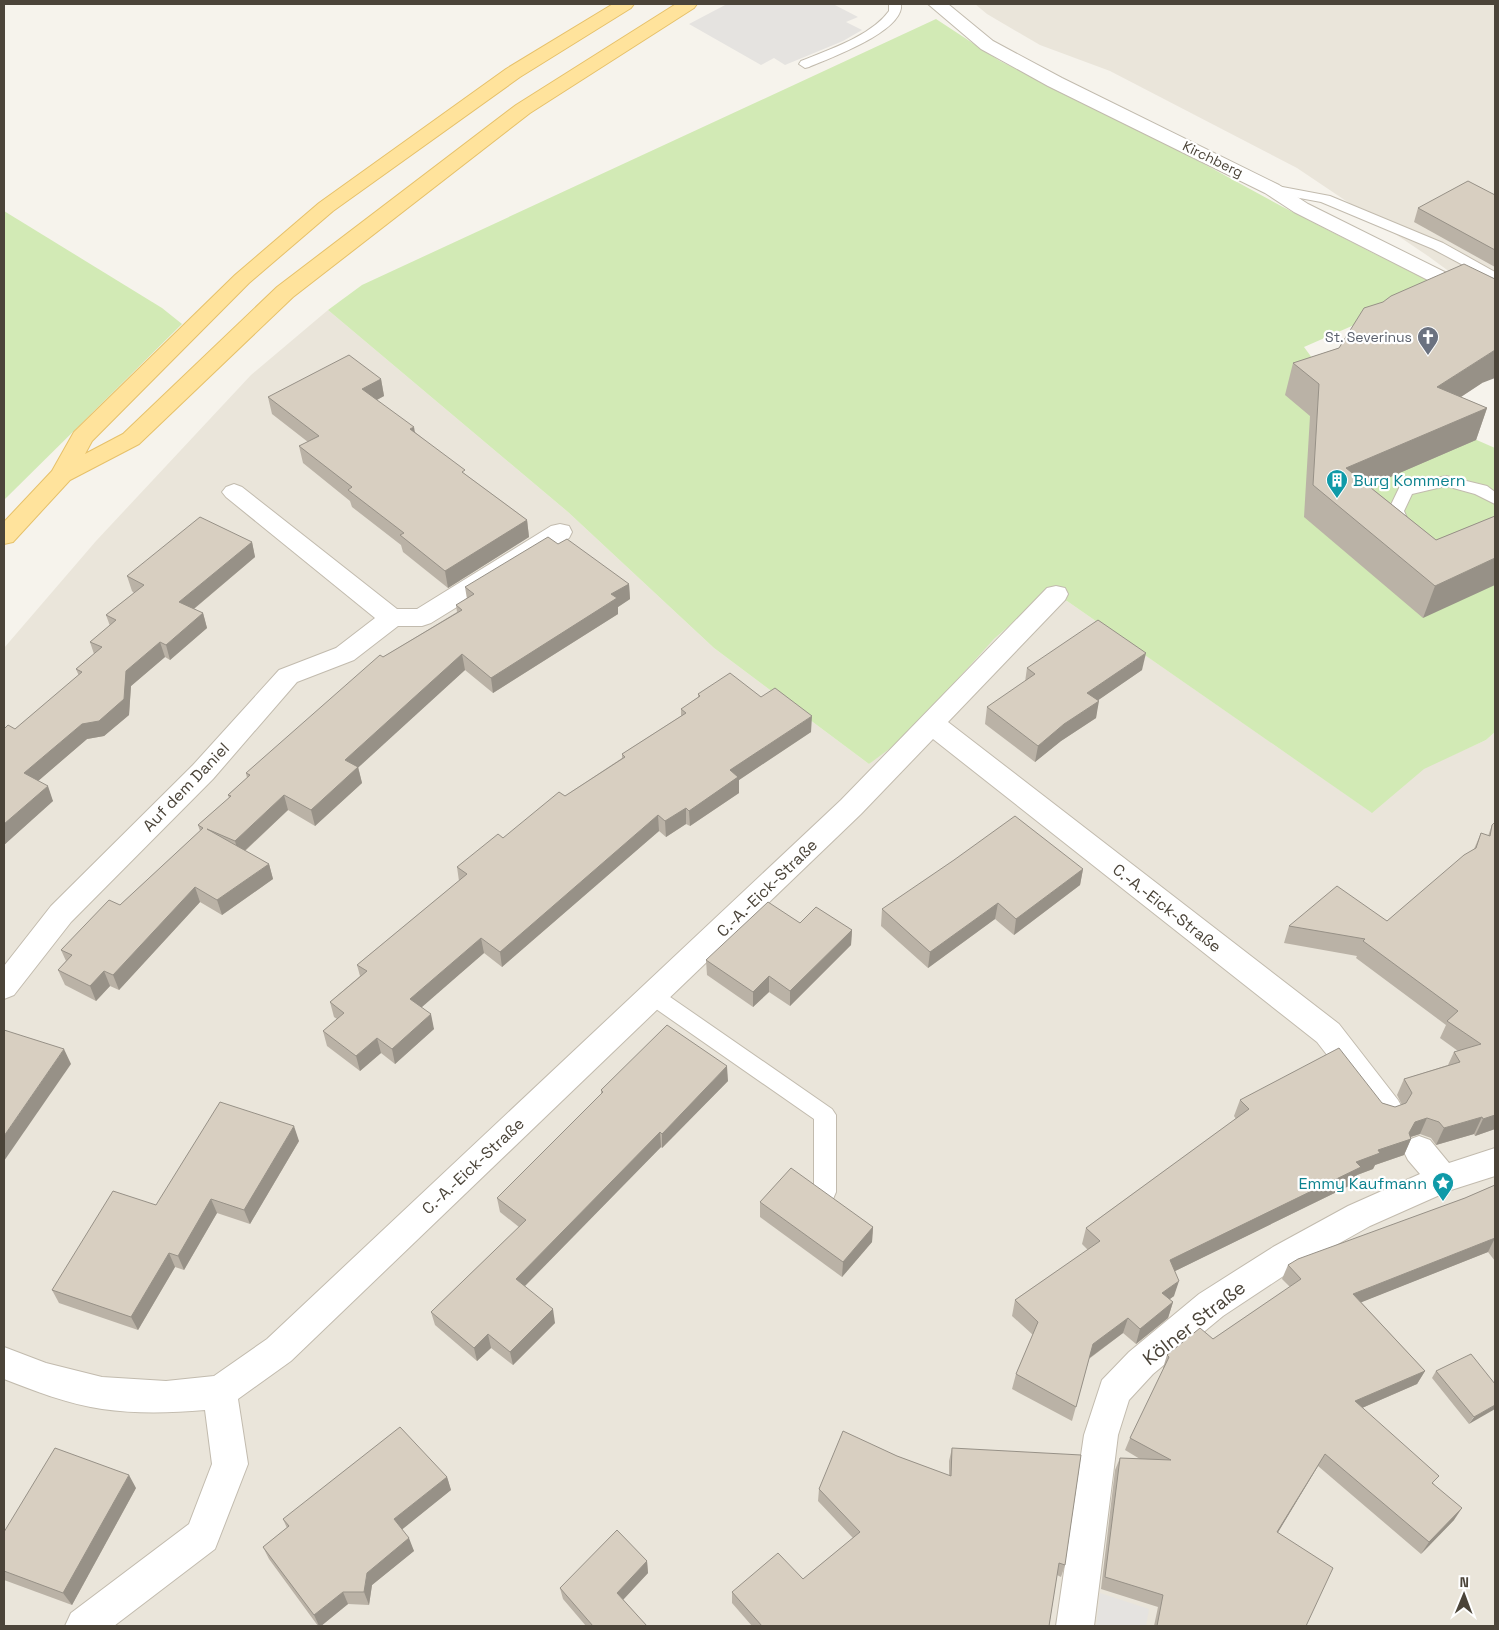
<svg xmlns="http://www.w3.org/2000/svg" width="1499" height="1630" font-family="'Space Grotesk',sans-serif">
<style>
.residential{fill:#eae5da}
.green{fill:#d2eab5}
.parking{fill:#e5e3e0}
.lines{fill:none;stroke-linecap:round;stroke-linejoin:round}
.service-casing{stroke:#c2bbae;stroke-width:2}
.minor-casing{stroke:#c2bbae;stroke-width:2}
.primary-casing{stroke:#e6c16a;stroke-width:2}
.service{fill:#fff;fill-rule:evenodd}
.minor{fill:#fff;fill-rule:evenodd}
.primary{fill:#ffe39c;fill-rule:evenodd}
.wall{fill:#bab2a6}
.shaded-wall{fill:#979187}
.building{fill:#d8cfc1;stroke:#979187}
.labels{text-anchor:middle;dominant-baseline:central;stroke-width:4.5;stroke-linejoin:round;paint-order:stroke}
.far-street-label{font-size:14px;fill:#4b4439;stroke:#fff}
.far-worship-label{font-size:14px;fill:#5b616d;stroke:#fff;text-anchor:end}
.culture-label{font-size:16px;fill:#0d838f;stroke:#fff;text-anchor:start}
.street-label{font-size:16px;fill:#4b4439;stroke:#fff}
.near-street-label{font-size:19px;fill:#4b4439;stroke:#fff}
</style>
<rect width="100%" height="100%" fill="#f6f3ec"/>
<!-- residential -->
<g class="residential">
<polygon points="975,4 1495,4 1495,305 1428,256 1297,168 1110,71 1040,45 987,14"/>
<polygon points="328,310 568,512 714,648 869,764 994,639 1043,596 1067,601 1371,812 1424,768 1486,740 1495,732 1495,1626 4,1626 4,648 96,541 251,375"/>
</g>
<!-- green -->
<g class="green">
<polygon points="936,19 1000,61 1136,127 1283,207 1373,253 1443,286 1304,347 1329,381 1392,403 1495,448 1495,732 1486,740 1424,769 1372,813 1067,601 1043,596 994,639 904,738 869,764 714,648 568,512 328,310 362,285"/>
<polygon points="4,211 162,308 182,324 4,500"/>
</g>
<!-- parking -->
<g class="parking">
<polygon points="727,4 833,4 858,17 846,22 862,30 843,41 785,65 774,58 761,65 689,24"/>
<polygon points="1100,1593 1149,1609 1146,1626 1096,1626"/>
</g>
<g class="lines">
<!-- service casing -->
<g class="service-casing">
<g id="service">
<path d="M889,4H901C905,31 830,58 809,67L805,68L799,64L801,61C828,50 871,36 889,11Z"/>
<polygon points="1272,185 1330,196 1443,243 1495,272 1495,282 1433,249 1321,202 1267,192 1265,189 1267,186"/>
<polygon points="1446,476 1487,486 1495,492 1495,504 1475,494 1446,486 1412,494 1404,511 1412,530 1410,534 1404,535 1398,534 1388,511 1400,486"/>
<polygon points="653,988 660,990 832,1109 836,1115 836,1192 833,1199 825,1202 817,1199 814,1192 814,1119 646,1002 643,996 646,990"/>
</g>
</g>
<!-- minor casing -->
<g class="minor-casing">
<g id="minor">
<polygon points="928,4 948,4 993,41 1062,78 1279,185 1308,204 1495,297 1495,311 1487,310 1294,212 1265,193 1048,86 981,49"/>
<polygon points="234,484 242,487 397,609 417,609 551,526 560,524 569,526 572,532 569,538 431,623 422,626 398,626 354,660 297,682 213,779 71,922 14,995 4,999 4,966 51,906 193,765 279,670 336,648 375,618 226,497 222,492 226,487"/>
<path d="M1056,586L1065,588L1068,594L1065,600L948,722L1339,1024L1398,1100L1403,1109L1398,1118L1387,1122L1376,1118L1317,1042L933,739L861,814L291,1361L238,1399L248,1464L215,1549L114,1626H65L71,1613L189,1524L212,1464L205,1410C171,1413 136,1414 102,1409C68,1404 35,1391 4,1379V1347L46,1363L102,1377L166,1381L214,1376L267,1339L841,800L1047,588Z"/>
<polygon points="1419,1136 1430,1140 1449,1163 1495,1148 1495,1176 1451,1190 1370,1226 1297,1267 1223,1316 1153,1374 1129,1400 1118,1435 1094,1626 1056,1626 1084,1435 1102,1380 1129,1352 1199,1294 1273,1247 1348,1206 1420,1174 1408,1160 1403,1150 1408,1140"/>
</g>
</g>
<!-- primary casing -->
<g class="primary-casing">
<polygon id="primary" points="613,4 634,4 631,8 520,77 333,211 249,283 92,441 85,454 123,434 277,287 516,105 676,4 697,4 694,8 530,113 293,297 139,444 70,480 13,542 4,544 4,522 52,471 74,432 235,275 319,203 506,69"/>
</g>
<!-- service -->
<use href="#service" class="service"/>
<!-- minor -->
<use href="#minor" class="minor"/>
<!-- primary -->
<use href="#primary" class="primary"/>
</g>
<!-- wall -->
<g class="wall">
<polygon points="1495,195 1495,267 1414,222 1418,208"/>
<polygon points="1339,348 1482,383 1461,397 1487,408 1476,440 1369,486 1436,540 1495,516 1423,618 1304,517 1310,416 1285,395 1293,363"/>
<polygon points="381,379 384,396 377,400 466,475 527,520 529,537 448,588 403,552 401,545 352,507 350,501 303,463 299,446 308,442 272,414 268,397"/>
<polygon points="252,542 255,557 194,609 203,613 207,628 170,660 165,657 131,686 129,715 104,736 87,739 38,781 53,801 4,845 15,729 79,676 76,669 94,654 90,642 110,626 106,615 134,593 132,591 127,576"/>
<polygon points="558,544 629,584 630,599 618,607 618,614 493,693 465,670 358,767 362,783 315,826 288,810 245,851 269,864 273,879 222,915 200,902 119,990 110,986 96,1001 65,985 58,970 66,961 61,950 120,905 200,831 198,825 229,798 228,795 247,778 246,773 383,657 457,612 456,605 467,599 465,587"/>
<polygon points="1027,668 1142,670 1098,700 1096,718 1061,741 1035,762 985,724 987,707 1025,682"/>
<polygon points="698,694 761,697 811,732 739,780 739,793 690,826 686,824 666,837 659,831 502,967 484,953 421,1007 434,1029 395,1064 381,1053 360,1071 327,1046 323,1031 337,1019 334,1017 330,1002 360,976 357,965 459,881 457,867 503,838 565,796 622,758 622,754 681,716 681,709 698,698"/>
<polygon points="1495,822 1495,1129 1475,1136 1474,1134 1436,1145 1431,1138 1420,1134 1411,1137 1411,1139 1404,1155 1375,1165 1373,1169 1357,1175 1353,1184 1175,1271 1174,1296 1169,1299 1173,1302 1168,1318 1136,1344 1123,1333 1089,1359 1072,1421 1012,1389 1016,1374 1033,1335 1012,1316 1015,1300 1088,1250 1082,1244 1086,1228 1236,1119 1234,1116 1240,1100 1382,1103 1395,1107 1402,1105 1397,1095 1404,1079 1448,1065 1454,1052 1458,1051 1440,1038 1446,1025 1356,958 1357,956 1284,943 1289,926 1387,921 1474,849 1481,833 1488,836 1492,825"/>
<polygon points="1083,869 1080,885 1014,935 995,919 928,968 881,926 882,909"/>
<polygon points="800,923 852,930 851,945 790,1006 769,992 753,1007 707,975 706,960"/>
<polygon points="728,1081 662,1148 661,1147 525,1286 555,1323 513,1365 491,1348 477,1361 435,1325 431,1312 519,1227 500,1212 497,1198 601,1094 601,1090"/>
<polygon points="299,1141 250,1224 217,1213 184,1270 175,1267 138,1330 59,1303 52,1290 156,1205"/>
<polygon points="1495,1185 1495,1261 1488,1252 1361,1302 1425,1371 1417,1384 1362,1408 1434,1484 1454,1520 1421,1554 1318,1466 1278,1532 1306,1626 1154,1626 1158,1607 1101,1589 1115,1470 1120,1458 1140,1459 1125,1450 1130,1438 1164,1369 1163,1368 1167,1355 1213,1339 1290,1287 1282,1279 1288,1265 1465,1198"/>
<polygon points="760,1202 873,1227 872,1242 842,1277 760,1217"/>
<polygon points="1436,1371 1495,1384 1469,1424 1432,1378"/>
<polygon points="952,1448 1065,1565 1061,1577 1057,1575 1049,1626 752,1626 732,1603 732,1592 803,1579 853,1538 818,1501 819,1489 897,1456 949,1476 949,1461"/>
<polygon points="447,1477 451,1490 402,1529 414,1551 372,1585 369,1605 348,1604 321,1626 318,1626 269,1559 263,1547 287,1528 283,1519"/>
<polygon points="136,1488 72,1605 4,1580 4,1532"/>
<polygon points="647,1561 648,1573 623,1600 647,1626 586,1626 563,1599 560,1588"/>
</g>
<!-- shaded-wall -->
<g class="shaded-wall">
<polygon points="1495,350 1495,378 1482,383 1427,419 1437,387"/>
<polygon points="381,379 384,396 365,406 362,389"/>
<polygon points="1487,408 1476,440 1337,500 1346,468"/>
<polygon points="414,427 417,444 410,429"/>
<polygon points="527,520 529,537 448,588 445,571"/>
<polygon points="252,542 255,557 184,617 179,602"/>
<polygon points="1495,558 1495,585 1423,618 1435,586"/>
<polygon points="629,584 630,599 618,607 618,614 493,693 491,678 611,594"/>
<polygon points="203,613 207,628 170,660 166,645"/>
<polygon points="160,642 165,657 131,686 129,715 104,736 87,739 30,788 24,773 82,724 126,671"/>
<polygon points="1146,653 1142,670 1084,710 1087,693"/>
<polygon points="462,654 465,670 349,776 345,760"/>
<polygon points="1099,701 1096,718 1061,741 1035,762 1038,746 1064,724"/>
<polygon points="812,716 811,732 739,780 739,793 690,826 689,811 730,770"/>
<polygon points="358,767 362,783 315,826 311,810"/>
<polygon points="48,786 53,801 4,845 4,824"/>
<polygon points="284,795 288,810 239,856 235,841"/>
<polygon points="686,808 686,824 666,837 665,821"/>
<polygon points="658,815 659,831 502,967 500,952"/>
<polygon points="269,864 273,879 222,915 217,900"/>
<polygon points="1083,869 1080,885 1014,935 1016,919"/>
<polygon points="195,887 200,902 119,990 113,975"/>
<polygon points="998,903 995,919 928,968 930,952"/>
<polygon points="852,930 851,945 790,1006 790,991"/>
<polygon points="481,938 484,953 414,1014 410,999"/>
<polygon points="104,971 110,986 96,1001 90,986"/>
<polygon points="769,976 769,992 753,1007 753,992"/>
<polygon points="431,1014 434,1029 395,1064 392,1049"/>
<polygon points="377,1038 381,1053 360,1071 356,1056"/>
<polygon points="64,1049 71,1064 4,1161 4,1136"/>
<polygon points="727,1066 728,1081 662,1148 662,1134"/>
<polygon points="1495,1115 1495,1129 1475,1136 1483,1119"/>
<polygon points="1482,1117 1474,1134 1436,1145 1444,1128"/>
<polygon points="1427,1118 1420,1134 1407,1138 1411,1139 1404,1155 1375,1165 1373,1169 1357,1175 1353,1184 1165,1276 1170,1260 1378,1150 1415,1122"/>
<polygon points="294,1126 299,1141 250,1224 244,1210"/>
<polygon points="660,1132 661,1147 518,1293 516,1279"/>
<polygon points="211,1199 217,1213 184,1270 178,1256"/>
<polygon points="873,1227 872,1242 842,1277 843,1262"/>
<polygon points="1495,1238 1488,1252 1347,1308 1353,1294"/>
<polygon points="169,1253 175,1267 138,1330 131,1317"/>
<polygon points="1179,1281 1174,1296 1157,1309 1162,1293"/>
<polygon points="1173,1302 1168,1318 1136,1344 1140,1329"/>
<polygon points="553,1309 555,1323 513,1365 510,1352"/>
<polygon points="1128,1318 1123,1333 1088,1359 1093,1344"/>
<polygon points="488,1334 491,1348 477,1361 474,1348"/>
<polygon points="1425,1371 1417,1384 1348,1414 1355,1401"/>
<polygon points="1495,1405 1495,1409 1469,1424 1474,1417"/>
<polygon points="1325,1454 1318,1466 1271,1544 1277,1532"/>
<polygon points="129,1475 136,1488 72,1605 63,1593"/>
<polygon points="447,1477 451,1490 399,1532 394,1519"/>
<polygon points="1462,1508 1454,1520 1421,1554 1429,1542"/>
<polygon points="409,1538 414,1551 372,1585 369,1605 364,1592 367,1573"/>
<polygon points="647,1561 648,1573 619,1604 617,1593"/>
<polygon points="343,1592 348,1604 321,1626 319,1626 314,1615"/>
</g>
<!-- building -->
<g class="building">
<polygon points="1468,181 1495,195 1495,250 1418,208"/>
<polygon points="1464,264 1495,279 1495,350 1437,387 1487,408 1346,468 1436,540 1495,516 1495,558 1435,586 1313,485 1319,384 1293,363 1339,348 1364,308 1383,302 1391,296"/>
<polygon points="349,355 381,379 362,389 414,427 410,429 465,470 462,472 527,520 445,571 400,535 404,533 348,490 352,487 299,446 319,436 268,397"/>
<polygon points="200,517 252,542 179,602 203,613 166,645 160,642 126,671 124,699 99,721 82,724 24,773 48,786 4,824 4,729 8,725 15,729 82,672 76,669 102,647 90,642 116,620 106,615 144,585 127,576"/>
<polygon points="548,537 558,544 567,539 629,584 611,594 617,598 491,678 462,654 345,760 358,767 311,810 284,795 235,841 207,829 269,864 217,900 195,887 113,975 104,971 90,986 58,970 72,955 61,950 109,900 120,905 203,828 198,825 231,796 228,795 250,775 246,773 380,655 383,657 462,610 456,605 474,594 465,587"/>
<polygon points="1098,620 1146,653 1087,693 1099,701 1064,724 1038,746 987,707 1035,674 1027,668"/>
<polygon points="730,673 761,697 775,688 812,716 730,770 738,777 689,811 686,808 665,821 658,815 500,952 481,938 410,999 431,1014 392,1049 377,1038 356,1056 323,1031 344,1013 330,1002 367,971 357,965 467,874 457,867 498,834 503,838 559,792 565,796 625,757 622,754 686,713 681,709 700,696 698,694"/>
<polygon points="1015,816 1083,869 1016,919 998,903 930,952 882,909 954,860"/>
<polygon points="1495,822 1495,1115 1483,1119 1482,1117 1444,1128 1439,1122 1427,1118 1415,1122 1409,1133 1411,1139 1378,1150 1380,1153 1356,1162 1361,1167 1170,1260 1179,1281 1162,1293 1173,1302 1140,1329 1128,1318 1093,1344 1076,1407 1016,1374 1038,1322 1015,1300 1100,1241 1086,1228 1249,1109 1240,1100 1339,1048 1382,1103 1395,1107 1406,1103 1412,1093 1404,1079 1460,1062 1454,1052 1481,1044 1447,1021 1458,1011 1363,941 1365,939 1289,926 1337,886 1387,921 1464,855 1476,848 1481,833 1490,836 1492,825"/>
<polygon points="768,902 800,923 816,907 852,930 790,991 769,976 753,992 706,960"/>
<polygon points="667,1025 727,1066 662,1134 660,1132 516,1279 553,1309 510,1352 488,1334 474,1348 431,1312 526,1220 497,1198 603,1092 601,1090"/>
<polygon points="4,1030 64,1049 4,1136"/>
<polygon points="220,1102 294,1126 244,1210 211,1199 178,1256 169,1253 131,1317 52,1290 113,1191 156,1205"/>
<polygon points="791,1168 873,1227 843,1262 760,1202"/>
<polygon points="1495,1185 1495,1238 1353,1294 1425,1371 1355,1401 1439,1476 1432,1483 1462,1508 1429,1542 1325,1454 1277,1532 1333,1568 1306,1626 1157,1626 1163,1595 1105,1577 1120,1458 1171,1460 1130,1438 1169,1357 1167,1355 1200,1328 1213,1339 1301,1279 1288,1265 1298,1259 1465,1198"/>
<polygon points="1471,1354 1495,1384 1495,1405 1474,1417 1436,1371"/>
<polygon points="400,1427 447,1477 394,1519 409,1538 367,1573 364,1592 343,1592 314,1615 263,1547 289,1526 283,1519"/>
<polygon points="843,1431 897,1456 951,1476 952,1448 1081,1455 1065,1565 1059,1563 1049,1626 762,1626 732,1592 778,1553 803,1579 860,1532 819,1489"/>
<polygon points="55,1448 129,1475 63,1593 4,1571 4,1532"/>
<polygon points="617,1530 647,1561 617,1593 647,1626 593,1626 560,1588"/>
</g>
<!-- icons -->
<defs>
<g id="church-pin" transform="scale(1.125)"><path d="M0 17L-7.5 6A9.5 9.5 0 1 1 7.5 6Z" fill="#6b7280" stroke="#fff"/><path d="M-1.2-6h2.4v3.5h3.3v2.4h-3.3V6h-2.4V-.1h-3.3v-2.4h3.3Z" fill="#fff"/></g>
<g id="building-pin" transform="scale(1.125)"><path d="M0 17L-7.5 6A9.5 9.5 0 1 1 7.5 6Z" fill="#0f9aa8" stroke="#fff"/><path d="M-4-6H4V6H1V3H-1V6H-4ZM-2.5-4.3h1.7v1.8h-1.7ZM.8-4.3h1.7v1.8H.8ZM-2.5-1h1.7V.8h-1.7ZM.8-1h1.7V.8H.8Z" fill="#fff"/></g>
<g id="sight-pin" transform="scale(1.125)"><path d="M0 17L-7.5 6A9.5 9.5 0 1 1 7.5 6Z" fill="#0f9aa8" stroke="#fff"/><path d="M0-6L1.8-2.2L6-1.7L2.9 1.2L3.7 5.4L0 3.3L-3.7 5.4L-2.9 1.2L-6-1.7L-1.8-2.2Z" fill="#fff"/></g>
</defs>
<g fill-rule="evenodd">
<use href="#church-pin" x="1428" y="337"/>
<use href="#building-pin" x="1337" y="480"/>
<use href="#sight-pin" x="1443" y="1183"/>
</g>
<g class="labels">
<!-- far-street labels -->
<g class="far-street-label">
<text transform="translate(1213 159) rotate(26)">Kirchberg</text>
</g>
<!-- far-worship labels -->
<g class="far-worship-label">
<text x="1412" y="337">St. Severinus</text>
</g>
<!-- culture labels -->
<g class="culture-label">
<text x="1353" y="480">Burg Kommern</text>
<text x="1427" y="1183" text-anchor="end">Emmy Kaufmann</text>
</g>
<!-- street labels -->
<g class="street-label">
<text transform="translate(186 787) rotate(-46)">Auf dem Daniel</text>
<text transform="translate(767 888) rotate(-44)">C.-A.-Eick-Straße</text>
<text transform="translate(1167 908) rotate(38)">C.-A.-Eick-Straße</text>
<text transform="translate(473 1166) rotate(-43)">C.-A.-Eick-Straße</text>
</g>
<!-- near-street labels -->
<g class="near-street-label">
<text transform="translate(1194 1323) rotate(-38)">Kölner Straße</text>
</g>
</g>
<!-- border -->
<rect width="1499" height="1630" fill="none" stroke="#4b4439" stroke-width="10"/>
<!-- north arrow -->
<g transform="translate(1464 1595) rotate(1)" stroke="#ffffff" stroke-width="4" paint-order="stroke">
<path d="M0-4L9 19L0 12L-9 19Z" fill="#4b4439"/>
<text y="-8" font-size="14" font-weight="bold" text-anchor="middle" fill="#4b4439">N</text>
</g>
</svg>
